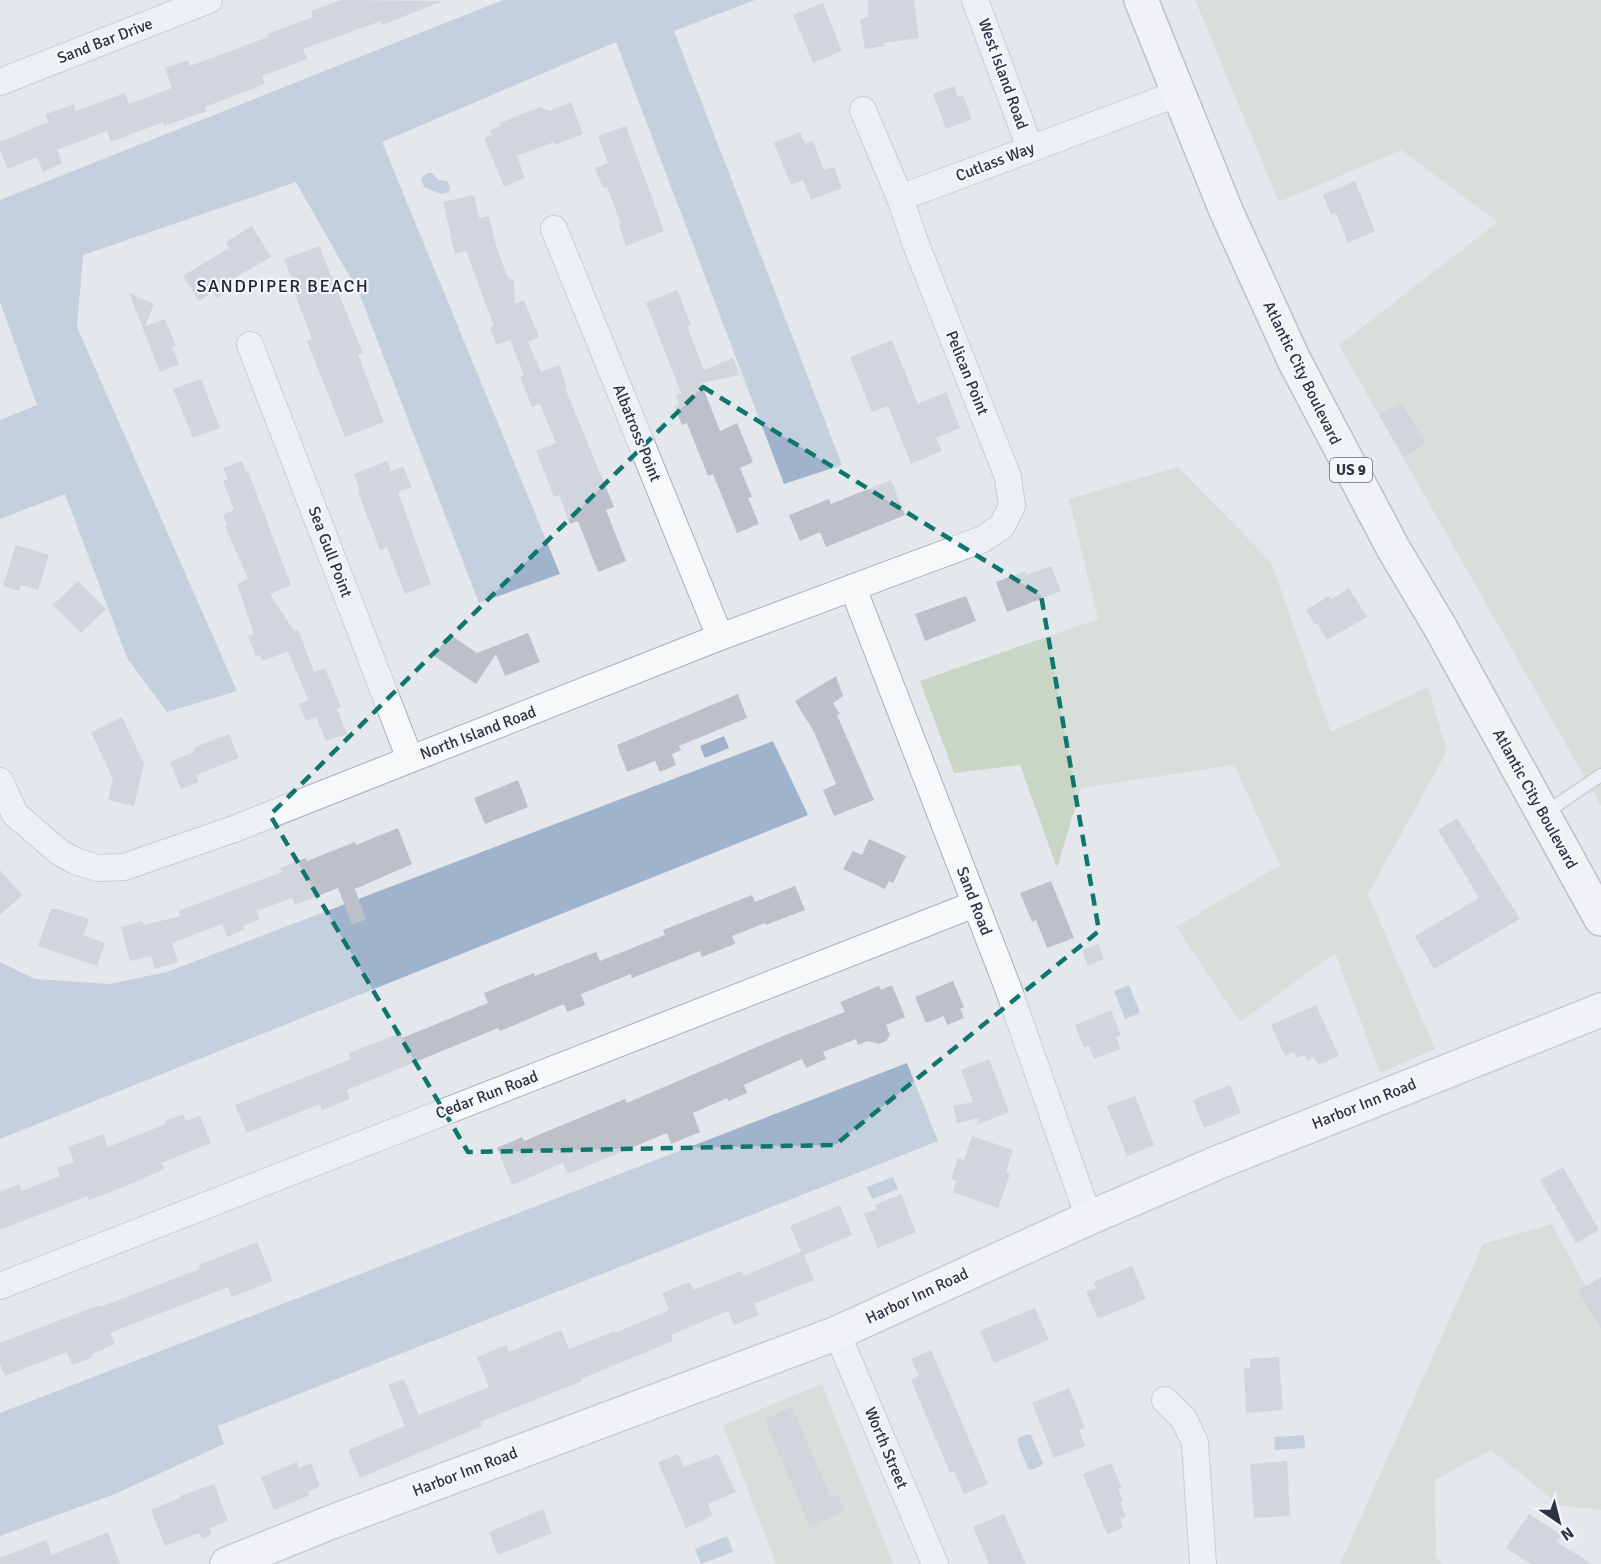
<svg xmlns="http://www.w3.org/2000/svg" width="1601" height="1564" font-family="Signika,sans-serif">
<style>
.green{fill:#c9d6c5}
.water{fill:#9fb4cc}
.building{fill:#bbc0ca}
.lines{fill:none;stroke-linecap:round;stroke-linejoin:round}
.lane-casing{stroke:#a9aeb7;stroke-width:15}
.street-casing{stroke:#a9aeb7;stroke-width:28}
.secondary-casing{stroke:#a9aeb7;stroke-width:36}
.highway-casing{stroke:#8b94a3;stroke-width:36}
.lane{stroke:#f7f8fa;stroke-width:12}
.street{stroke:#f7f8fa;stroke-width:26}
.secondary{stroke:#fff;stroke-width:33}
.highway{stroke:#fff;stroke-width:33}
.marked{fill:none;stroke:#0f766e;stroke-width:4.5;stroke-dasharray:12 8;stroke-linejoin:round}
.labels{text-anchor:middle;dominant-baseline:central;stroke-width:4.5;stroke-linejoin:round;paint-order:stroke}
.shield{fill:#f4f6f9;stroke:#676e7b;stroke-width:1.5}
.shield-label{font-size:15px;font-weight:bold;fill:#2b3445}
.street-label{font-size:16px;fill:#2b3445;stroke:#f4f6f9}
.neighbourhood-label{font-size:18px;letter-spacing:1.5px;fill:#1d2536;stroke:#f4f6f9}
</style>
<rect width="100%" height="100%" fill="#e4e7ec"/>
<!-- green -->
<g class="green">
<polygon points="1195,0 1601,0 1601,806 1339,345 1498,222 1401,150 1279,202"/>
<polygon points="1178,467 1271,562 1331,732 1428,687 1447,751 1368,894 1435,1049 1380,1073 1335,953 1240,1022 1176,927 1280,865 1234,765 1081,788 1057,868 1020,765 954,773 920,681 1098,619 1069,499"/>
<polygon points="1552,1224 1601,1315 1601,1510 1559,1505 1491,1450 1435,1480 1436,1557 1443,1564 1340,1564 1483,1244"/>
<polygon points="822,1384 893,1564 776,1564 723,1425"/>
</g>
<!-- water -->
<g class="water">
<polygon points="503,0 755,0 674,31 842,465 784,484 616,42 382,142 560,574 479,603 359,293 296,182 83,255 77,327 237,691 167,712 127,658 65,494 0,519 0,420 37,405 0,302 0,200"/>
<polygon points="428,173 432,173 439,180 447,181 450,187 449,192 441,194 424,187 421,178"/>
<polygon points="724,736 729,748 705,758 700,746"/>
<polygon points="773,741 808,815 0,1139 0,962 35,979 109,984 167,972"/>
<polygon points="1129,985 1140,1013 1125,1019 1114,991"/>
<polygon points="907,1063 938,1141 218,1426 224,1444 115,1494 0,1536 0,1413"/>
<polygon points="893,1177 898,1189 872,1199 867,1187"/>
<polygon points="1029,1434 1031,1435 1043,1463 1041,1466 1031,1470 1028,1469 1017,1441 1018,1438"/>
<polygon points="1304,1435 1305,1448 1275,1450 1274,1437"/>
<polygon points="727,1536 733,1552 701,1564 695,1549"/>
</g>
<!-- building -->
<g class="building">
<polygon points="341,0 443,1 382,25 381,21 303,49 307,59 262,76 265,84 205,107 207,111 164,126 163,122 111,142 107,131 57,150 62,163 43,172 37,157 8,169 0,150 0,142 48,122 46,114 74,104 76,111 125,93 129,104 172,88 165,68 188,60 190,66 268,37 267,34 313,17 311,11"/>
<polygon points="868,0 914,0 919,38 883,43 884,46 865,49 860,19 868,17"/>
<polygon points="823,3 842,51 813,63 793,15"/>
<polygon points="954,86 958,97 963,95 972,119 946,129 933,94"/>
<polygon points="571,102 583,134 555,145 554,142 517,156 525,178 504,187 484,138 492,135 490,130 501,126 500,123 540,107 550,111"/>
<polygon points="626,126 664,231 626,246 619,225 621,224 607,187 603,188 595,168 608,163 598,136"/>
<polygon points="800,132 805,144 813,141 824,170 834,167 842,188 811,200 803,180 791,185 774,143"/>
<polygon points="1355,181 1375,231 1348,243 1336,213 1331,215 1323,195"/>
<polygon points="474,195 479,218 489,216 497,249 508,278 514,281 515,304 524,300 539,337 528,342 541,372 559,365 567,387 565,388 614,507 606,510 626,561 598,572 578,521 570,524 559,495 554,497 536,451 556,443 540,404 532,407 520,377 524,375 510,340 497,345 490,328 494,326 466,251 455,254 443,202"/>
<polygon points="252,226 271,257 236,277 240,284 217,298 213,292 199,301 183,276 229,248 226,242"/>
<polygon points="319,246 363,353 358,355 384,422 345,437 307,341 312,339 292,286 294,285 284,259"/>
<polygon points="677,290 691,325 687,326 704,370 733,358 740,375 701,383 720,431 737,423 753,462 740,468 752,497 748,498 759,524 737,533 713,474 708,476 687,423 682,425 674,406 679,404 676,395 681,393 646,303"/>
<polygon points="129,293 154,304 145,326 165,319 176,346 172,347 179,364 160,372"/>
<polygon points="892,340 918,404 946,392 960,428 936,438 942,451 911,464 888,406 872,412 850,357"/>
<polygon points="201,379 220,428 193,438 173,389"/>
<polygon points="1401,402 1426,444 1404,457 1379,415"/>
<polygon points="242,461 246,472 248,471 291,585 270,594 294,631 298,629 314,672 325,668 341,707 337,709 347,734 326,741 316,717 306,721 299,704 308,700 288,651 263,661 260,655 256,656 248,636 254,634 237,584 248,579 225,526 227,525 223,515 234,510 223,481 228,479 223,468"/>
<polygon points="387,461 391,471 403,466 412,487 398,492 431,584 405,594 387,547 380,550 358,492 360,491 354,474"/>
<polygon points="891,480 905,515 826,547 820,532 800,541 789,515 829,499 831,504"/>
<polygon points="16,545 49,555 38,590 21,585 19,591 3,586"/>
<polygon points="1051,566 1061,591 1007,612 996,582 1025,571 1026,575"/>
<polygon points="78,581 106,609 81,633 53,605"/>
<polygon points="1349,588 1367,617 1327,640 1317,623 1315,625 1306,610 1329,596 1332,599"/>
<polygon points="966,596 976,621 925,641 915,614"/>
<polygon points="528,633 540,662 505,676 496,654 476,684 434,656 449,634 477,653"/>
<polygon points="836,676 843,696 833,703 840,714 837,715 874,800 834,816 823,790 836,784 814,732 795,701"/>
<polygon points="738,694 747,718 679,746 681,750 672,754 676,765 660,772 655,761 627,772 617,745"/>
<polygon points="122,717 144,764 134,806 108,800 113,779 91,732"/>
<polygon points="229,734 239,758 196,775 199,782 181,789 170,762 195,751 193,748"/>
<polygon points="518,780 528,807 485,824 474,798"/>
<polygon points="1457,818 1520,919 1434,969 1415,936 1479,898 1438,830"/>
<polygon points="398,828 412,864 355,889 366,919 352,925 338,888 295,905 292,898 257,911 260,919 243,926 244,929 227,937 222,924 172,943 178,962 155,969 151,956 130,961 121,927 142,921 144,925 180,916 178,911 282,872 280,868 306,858 307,861 355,842 356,845"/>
<polygon points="869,839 906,856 893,883 889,881 885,889 843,869 853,851 862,855"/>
<polygon points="0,870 22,895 0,915"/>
<polygon points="1051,881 1074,938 1047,948 1036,920 1032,922 1020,893"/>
<polygon points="795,886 805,910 766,925 765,923 732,936 735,944 702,957 700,951 632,978 631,974 581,994 585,1005 567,1012 564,1004 500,1031 498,1028 347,1090 350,1099 322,1110 320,1104 247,1133 235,1105 351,1059 349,1053 400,1033 402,1038 488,1003 484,993 534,973 535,976 596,952 600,961 665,935 663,930 752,895 755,902"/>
<polygon points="51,909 58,909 89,919 83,937 86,936 105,943 97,966 38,946"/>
<polygon points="1098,944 1104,959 1088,966 1082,950"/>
<polygon points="953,981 964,1007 960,1009 964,1018 947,1025 944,1016 926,1023 915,997"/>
<polygon points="892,985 905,1017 886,1025 890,1035 886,1041 879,1044 868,1041 858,1045 856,1039 823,1052 826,1059 806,1068 802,1059 744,1085 747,1093 728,1101 727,1098 693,1113 700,1132 671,1144 667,1133 568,1174 563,1163 512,1185 497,1148 522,1137 524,1141 625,1099 627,1103 778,1038 845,1012 840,1002 879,986 881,990"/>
<polygon points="1316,1005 1339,1056 1318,1065 1314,1057 1307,1061 1305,1055 1297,1058 1294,1052 1285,1056 1271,1025"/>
<polygon points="1111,1010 1121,1035 1116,1037 1121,1049 1094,1059 1089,1046 1084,1048 1075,1025"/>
<polygon points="989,1059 1009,1112 976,1125 979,1118 957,1123 953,1106 973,1102 961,1070"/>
<polygon points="1230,1085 1241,1113 1204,1128 1193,1100"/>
<polygon points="1135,1096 1154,1145 1127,1156 1107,1106"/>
<polygon points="183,1114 186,1121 200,1116 211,1143 161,1163 164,1169 124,1187 89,1200 87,1196 0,1230 0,1192 19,1184 22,1191 60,1176 57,1168 74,1162 68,1147 103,1134 108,1147 166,1124 165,1121"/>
<polygon points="972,1136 1013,1150 1006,1172 1010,1174 998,1208 953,1192 956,1181 951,1179 958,1158 964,1160"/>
<polygon points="1563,1167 1599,1230 1576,1243 1540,1180"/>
<polygon points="901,1194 916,1232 878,1248 864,1214 877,1209 875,1205"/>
<polygon points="840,1205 852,1235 804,1255 814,1280 754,1304 759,1315 734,1325 728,1311 671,1335 673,1341 581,1379 582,1381 480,1422 482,1426 360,1478 348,1450 405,1426 388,1385 404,1379 419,1415 489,1387 477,1357 506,1345 509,1352 561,1330 569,1349 615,1331 615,1333 669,1310 662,1293 690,1282 693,1290 741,1271 743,1276 801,1252 790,1226"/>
<polygon points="257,1242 273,1281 232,1297 228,1287 110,1333 115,1344 92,1354 93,1357 72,1365 67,1352 5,1376 0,1364 0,1343 99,1305 100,1307 200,1269 199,1265"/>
<polygon points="1132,1266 1146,1299 1098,1319 1086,1292 1096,1288 1094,1282"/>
<polygon points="1601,1277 1601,1329 1578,1291"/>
<polygon points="1035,1308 1049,1340 994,1363 980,1331"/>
<polygon points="931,1350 988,1484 964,1494 954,1471 950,1473 911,1380 919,1376 911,1359"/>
<polygon points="1279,1357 1283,1410 1246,1413 1244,1368 1250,1368 1250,1359"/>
<polygon points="1069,1388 1085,1428 1079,1430 1085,1446 1054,1458 1032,1403"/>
<polygon points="792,1407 831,1497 837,1494 845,1511 810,1527 764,1419"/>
<polygon points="678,1454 684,1467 718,1454 736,1492 708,1504 713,1516 686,1528 658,1462"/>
<polygon points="1287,1461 1290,1516 1254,1518 1250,1464"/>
<polygon points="297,1462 299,1468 311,1463 320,1486 308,1492 310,1495 274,1510 261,1477"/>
<polygon points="1111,1463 1122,1488 1118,1489 1123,1501 1120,1502 1126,1517 1120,1519 1123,1528 1107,1534 1083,1474"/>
<polygon points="214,1484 228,1521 210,1528 212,1534 202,1539 199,1533 165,1546 151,1510 181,1497 180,1496"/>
<polygon points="543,1509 552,1533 498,1555 489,1532"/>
<polygon points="1004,1514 1026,1564 989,1564 973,1527"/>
<polygon points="1529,1514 1562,1535 1557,1542 1592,1564 1531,1564 1506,1548"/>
<polygon points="108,1532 120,1564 0,1564 0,1558 46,1540 52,1555"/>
</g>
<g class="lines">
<!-- lane casing -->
<g class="lane-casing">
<polyline id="lane" points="1545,813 1601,775"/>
</g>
<!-- street casing -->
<g class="street-casing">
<g id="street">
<polyline points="975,0 1030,148"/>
<polyline points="0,82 209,0"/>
<polyline points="900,198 1179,93"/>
<polyline points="554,229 720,637"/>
<polyline points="250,345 410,759"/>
<polyline points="853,588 1008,988 1089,1218"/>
<polyline points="0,781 15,814 59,852 75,861 97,868 124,867 234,829 720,637 983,539 1002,526 1012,506 1008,477 915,242 900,198 863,110"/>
<polyline points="0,1286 975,904"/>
<polyline points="837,1333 935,1564"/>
<polyline points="1165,1400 1184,1419 1195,1443 1203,1564"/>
</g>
</g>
<!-- secondary casing -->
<g class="secondary-casing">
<polyline id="secondary" points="227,1564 329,1523 837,1333 1089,1218 1219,1162 1601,1010"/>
</g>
<!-- highway casing -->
<g class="highway-casing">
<polyline id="highway" points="1141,0 1227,213 1294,360 1393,548 1440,627 1601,919"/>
</g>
<!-- lane -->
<use href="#lane" class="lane"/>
<!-- street -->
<use href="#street" class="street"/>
<!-- secondary -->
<use href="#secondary" class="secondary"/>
<!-- highway -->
<use href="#highway" class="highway"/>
</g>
<!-- marked area -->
<path d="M0 0H1601V1564H0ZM703,387L1041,595L1099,931L835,1145L468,1152L270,815Z" fill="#e4e7ec" fill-opacity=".55" fill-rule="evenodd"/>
<path class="marked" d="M703,387L1041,595L1099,931L835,1145L468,1152L270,815Z"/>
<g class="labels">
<!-- shield labels -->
<rect class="shield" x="1330" y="458" width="42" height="24" rx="4.5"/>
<g class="shield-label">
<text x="1351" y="470">US 9</text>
</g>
<!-- street labels -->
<g class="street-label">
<text transform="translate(105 41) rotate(-21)">Sand Bar Drive</text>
<text transform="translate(1003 74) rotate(70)">West Island Road</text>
<text transform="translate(995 162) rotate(-21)">Cutlass Way</text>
<text transform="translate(967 373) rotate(68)">Pelican Point</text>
<text transform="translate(1302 373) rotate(64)">Atlantic City Boulevard</text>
<text transform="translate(637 433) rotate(68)">Albatross Point</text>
<text transform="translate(330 552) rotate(69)">Sea Gull Point</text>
<text transform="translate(478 733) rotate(-21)">North Island Road</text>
<text transform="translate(1535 799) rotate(61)">Atlantic City Boulevard</text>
<text transform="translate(974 901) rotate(69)">Sand Road</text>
<text transform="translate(487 1095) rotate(-21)">Cedar Run Road</text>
<text transform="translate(1364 1104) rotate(-22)">Harbor Inn Road</text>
<text transform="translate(917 1296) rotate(-25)">Harbor Inn Road</text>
<text transform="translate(886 1448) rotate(67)">Worth Street</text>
<text transform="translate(465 1472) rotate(-21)">Harbor Inn Road</text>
</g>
<!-- neighbourhood labels -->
<g class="neighbourhood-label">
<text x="283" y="286">SANDPIPER BEACH</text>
</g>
</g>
<!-- north arrow -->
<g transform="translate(1559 1522) rotate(145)" stroke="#f4f6f9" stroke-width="4.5" paint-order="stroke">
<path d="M0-4.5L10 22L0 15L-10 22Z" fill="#2b3445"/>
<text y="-9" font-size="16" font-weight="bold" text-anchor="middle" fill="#2b3445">N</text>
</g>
</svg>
